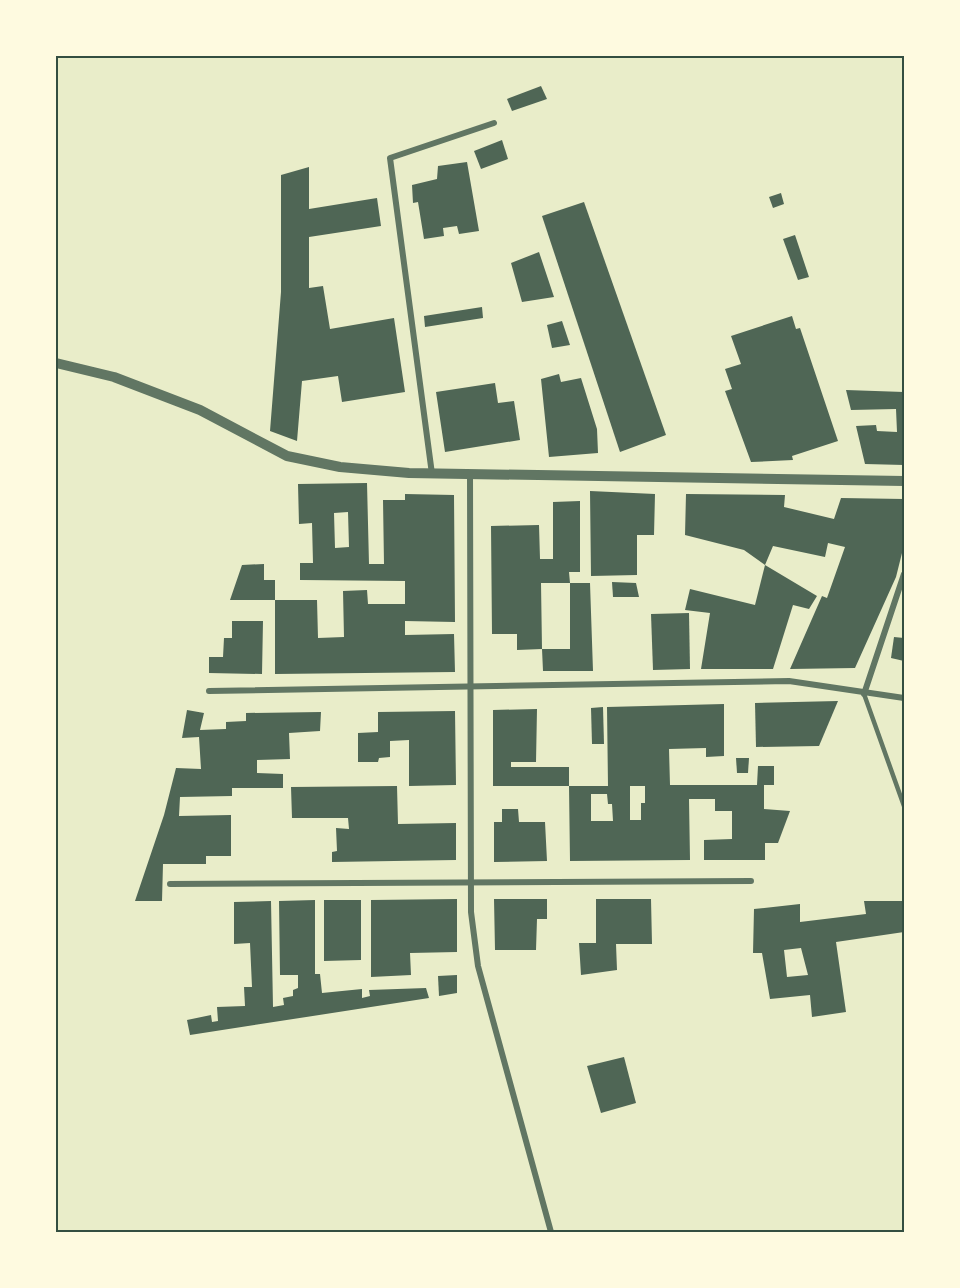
<svg xmlns="http://www.w3.org/2000/svg" width="960" height="1288" font-family="'Open Sans',sans-serif">
<style>
.building{fill:#4f6655;fill-rule:evenodd}
.lines{fill:none;stroke-linecap:round;stroke-linejoin:round}
.service{stroke:#617663;stroke-width:4.5}
.minor{stroke:#617663;stroke-width:6}
.tertiary{stroke:#617663;stroke-width:10}
.neatline{fill:none;stroke:#344e41;stroke-width:2}
</style>
<rect width="100%" height="100%" fill="#e9edc9"/>
<!-- building -->
<g class="building">
<polygon points="541,86 547,99 512,111 507,99"/>
<polygon points="502,140 508,159 481,169 474,151"/>
<polygon points="467,162 479,231 459,234 457,226 443,228 444,236 424,239 418,202 413,203 412,185 437,179 438,166"/>
<polygon points="309,167 309,209 377,198 381,226 309,237 309,288 323,286 330,329 394,318 405,392 342,402 338,376 302,381 297,441 270,431 281,292 281,175"/>
<polygon points="781,193 784,204 773,208 769,197"/>
<polygon points="584,202 666,435 620,452 542,216"/>
<polygon points="795,235 809,277 798,280 783,239"/>
<polygon points="539,252 554,297 522,302 511,263"/>
<polygon points="482,307 483,318 425,327 424,316"/>
<polygon points="792,316 796,329 800,328 838,441 792,456 793,460 751,462 725,391 732,389 725,369 741,364 731,336"/>
<polygon points="562,321 570,345 552,348 547,325"/>
<polygon points="559,374 561,382 581,378 597,429 598,453 549,457 541,379"/>
<polygon points="495,383 498,403 514,401 520,440 445,452 436,392"/>
<polygon points="846,390 904,392 904,465 865,464 856,426 876,425 877,431 897,432 896,409 851,410"/>
<path d="M367,483L369,564H384L383,500H405V494L454,495L455,622L405,621V635L454,634L455,672L275,674V600H317L318,638L344,637L343,591L367,590L368,604H405V581L300,580V563H313L312,523L299,524L298,484ZM348,512L349,547L335,548L334,513Z"/>
<polygon points="590,491 655,494 654,535 637,535 637,575 591,576"/>
<polygon points="686,494 785,495 784,507 834,519 841,498 904,499 904,545 896,577 855,668 790,669 822,596 827,598 845,547 828,543 825,557 773,546 765,565 744,550 685,535"/>
<polygon points="580,501 580,572 569,572 570,583 590,583 593,671 543,671 542,649 570,649 570,583 541,583 542,649 517,650 517,634 492,634 491,526 539,525 540,559 553,559 553,502"/>
<polygon points="264,564 264,580 275,580 275,600 230,600 242,565"/>
<polygon points="765,565 817,596 809,609 793,605 773,669 701,669 710,613 685,610 690,589 755,605"/>
<polygon points="612,582 636,583 639,597 613,597"/>
<polygon points="689,613 690,669 653,670 651,614"/>
<polygon points="232,621 263,621 262,674 209,673 209,657 223,657 224,638 232,638"/>
<polygon points="894,637 904,638 904,661 891,658"/>
<polygon points="838,701 819,746 756,747 755,703"/>
<path d="M724,704V756L706,757V748L669,749L670,785H757L758,766H774V785H764V809L790,811L778,843H765V860H704V840L732,839V811H715V799H689L690,860L570,861L569,786H493V710L537,709L536,762H511V767H569V786H608L607,707ZM630,786H645V803H641V820H630ZM591,794H607L608,804H612L613,821H591Z"/>
<polygon points="603,707 604,744 592,744 591,708"/>
<polygon points="187,710 204,713 200,730 226,729 226,722 246,721 246,713 321,712 320,731 289,733 290,759 257,760 257,773 283,774 283,788 232,788 232,796 180,797 179,816 231,815 231,856 206,856 206,864 163,864 162,901 135,901 164,815 176,768 201,769 199,737 182,738"/>
<polygon points="455,711 456,785 409,786 409,740 390,741 390,757 379,758 378,762 358,762 358,733 378,732 378,712"/>
<polygon points="736,758 749,758 748,773 737,773"/>
<polygon points="397,786 398,824 456,823 456,860 332,862 332,852 337,851 336,828 349,829 348,818 292,818 291,787"/>
<polygon points="502,809 518,809 519,822 545,822 547,861 494,862 494,822 502,822"/>
<polygon points="457,899 457,952 410,953 411,975 371,977 371,900"/>
<polygon points="494,899 547,899 547,919 537,919 536,950 495,950"/>
<polygon points="596,899 651,899 652,944 616,944 617,970 581,975 579,943 596,943"/>
<polygon points="315,900 315,974 320,974 322,993 362,989 362,998 370,996 369,990 426,988 429,998 190,1035 187,1020 211,1015 212,1022 218,1021 217,1007 245,1006 244,987 252,987 250,943 234,944 234,902 271,901 273,1007 284,1005 283,998 293,996 293,990 298,988 298,975 280,975 279,901"/>
<polygon points="324,900 361,900 361,960 324,961"/>
<path d="M864,901H904V932L836,942L846,1012L812,1017L810,995L770,999L762,953H753L754,909L800,904V922L866,914ZM801,948L808,975L787,977L784,950Z"/>
<polygon points="457,975 457,993 439,996 438,976"/>
<polygon points="624,1057 636,1103 601,1113 587,1066"/>
</g>
<g class="lines">
<!-- service -->
<polyline class="service" points="864,694 904,806"/>
<!-- minor -->
<g class="minor">
<polyline points="432,474 390,158 494,123"/>
<polyline points="470,474 471,912 478,966 551,1232"/>
<polyline points="209,691 789,681 904,698"/>
<polyline points="864,694 904,574"/>
<polyline points="170,884 751,881"/>
</g>
<!-- tertiary -->
<polyline class="tertiary" points="56,363 114,377 200,410 287,456 340,467 409,473 904,481"/>
</g>
<!-- border -->
<rect width="960" height="1288" fill="none" stroke="#fefae0" stroke-width="114"/>
<rect x="57" y="57" width="846" height="1174" class="neatline"/>
</svg>
